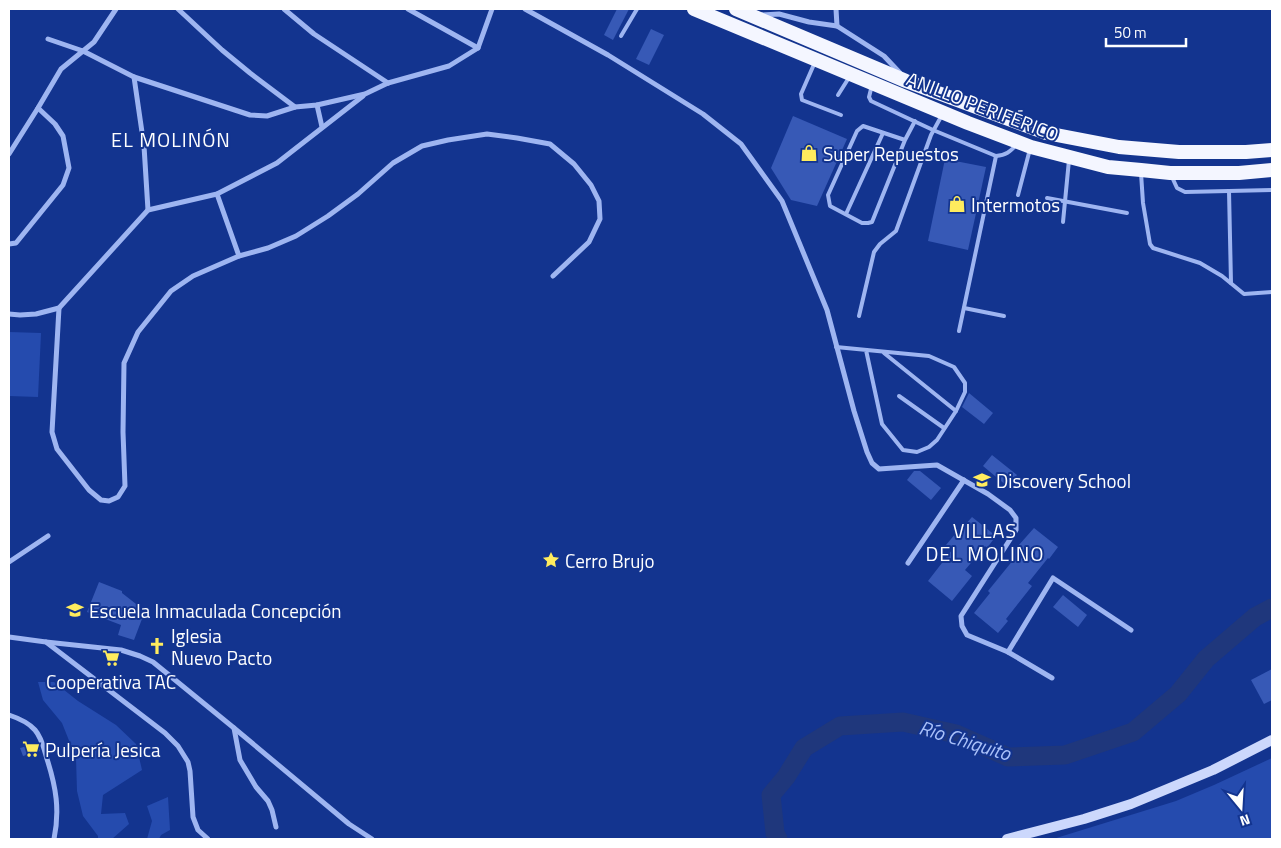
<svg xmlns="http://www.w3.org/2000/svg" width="1281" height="848" font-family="'Titillium Web',sans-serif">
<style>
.green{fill:#254bae}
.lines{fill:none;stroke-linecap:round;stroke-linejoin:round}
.river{stroke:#1f377c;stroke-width:19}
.building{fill:#3759b6}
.service{stroke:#9eb5f1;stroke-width:4}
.minor{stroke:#9eb5f1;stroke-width:5}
.secondary{stroke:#ccd8fc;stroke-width:10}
.trunk{stroke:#f4f6ff;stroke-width:14}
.labels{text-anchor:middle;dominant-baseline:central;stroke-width:4;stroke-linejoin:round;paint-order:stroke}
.street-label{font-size:19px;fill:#fff;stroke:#13348f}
.poi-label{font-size:19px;fill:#fff;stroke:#13348f;text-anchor:start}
.neighbourhood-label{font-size:20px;letter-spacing:1px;fill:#fff;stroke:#13348f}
.water-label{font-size:20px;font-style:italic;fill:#a9c0f8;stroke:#13348f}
</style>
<rect width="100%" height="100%" fill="#13348f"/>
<!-- green -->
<g class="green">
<polygon points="9,332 41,333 38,397 9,396"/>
<polygon points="38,682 54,682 78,701 116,725 136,744 142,770 103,795 101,814 125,813 129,824 112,839 98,839 98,836 83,816 77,791 76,758 62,723 43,700"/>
<polygon points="1272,758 1272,839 1053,839 1176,801 1214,785"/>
<polygon points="168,797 170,830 161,835 159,839 147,839 152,821 147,806"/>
</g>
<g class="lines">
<!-- river -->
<polyline class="river" points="778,839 775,833 771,795 786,777 804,748 840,726 903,722 956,734 1008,757 1065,755 1133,732 1178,694 1206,659 1255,617 1272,608"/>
</g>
<!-- building -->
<g class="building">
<polygon points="617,9 629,9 613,40 604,35"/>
<polygon points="651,29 664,35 649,65 636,59"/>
<polygon points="793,116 847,139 817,206 791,200 771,168"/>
<polygon points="945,159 986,167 968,250 928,241"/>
<polygon points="969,393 993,413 984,424 962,407"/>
<polygon points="992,455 1017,475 1007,486 983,466"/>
<polygon points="914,471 920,471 941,488 931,500 907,480"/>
<polygon points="972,517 996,536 987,548 985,546 965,570 972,576 952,601 928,581 952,550 946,545 956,533 957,534"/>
<polygon points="1034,528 1058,547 1049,559 1048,558 1028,583 1032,586 1006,619 1008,621 998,633 974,613 990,593 988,591 1014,559 1010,555"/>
<polygon points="99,582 122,591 122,593 145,611 134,640 118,635 121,625 87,612"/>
<polygon points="1063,595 1087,615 1078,627 1053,607"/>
<polygon points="1272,669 1272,700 1264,704 1251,680"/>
<polygon points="38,743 40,751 23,756 20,748"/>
</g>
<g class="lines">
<!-- service -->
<g class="service">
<polyline points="621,36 637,9"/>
<polyline points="815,62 801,94 802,100 841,115"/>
<path d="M872,85L869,97L871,101L933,130L996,156C1006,155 1010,152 1016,145"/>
<polyline points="838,95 850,76"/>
<polyline points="905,140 863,126 857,131 828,195 830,206 862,223 868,223 872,222 905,140 915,121"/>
<polyline points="1141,173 1143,203 1150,244 1153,248 1200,263 1222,276 1244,294 1272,292"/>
<polyline points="1172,177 1177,188 1185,192 1272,190"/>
<polyline points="1229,191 1231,283"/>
<polyline points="1018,195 1030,149"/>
<polyline points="1047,198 1127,213"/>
<polyline points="846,214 883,133"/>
<polyline points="1063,222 1069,160"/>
<polyline points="964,308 1004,316"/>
<polyline points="859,316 874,252 880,244 896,231 931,135 942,115"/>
<polyline points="959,331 996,156"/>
<polyline points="836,347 929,356 954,367 965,383 965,392 956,411 937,440 929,447 917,452 903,450 882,424 866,350"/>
<polyline points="884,353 956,411"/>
<polyline points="899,396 944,428"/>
</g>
<!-- minor -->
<g class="minor">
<polyline points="178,9 222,50 250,73 295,107"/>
<polyline points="284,9 314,34 388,83"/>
<polyline points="408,9 478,48"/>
<polyline points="525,9 608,55 703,114 741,144 782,201 827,310 854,411 867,452 872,463 879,469 937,465 988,494 1010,510 1016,518 1016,530 961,616 962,626 967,635 1008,652 1052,678"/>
<polyline points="836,9 837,26"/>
<polyline points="761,15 779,14 809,22 837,26 884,56 900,73"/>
<polyline points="48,39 83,51 134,77 250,115 267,116 295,107 317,105 365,94 388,83 449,66 478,48 492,9"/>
<polyline points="134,77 144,146 148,210"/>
<polyline points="317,105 322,127"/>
<polyline points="9,154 38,108 61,69 94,42 116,9"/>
<polyline points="217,194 239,256"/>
<polyline points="9,244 16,243 63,185 69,168 63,136 55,124 38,108"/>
<polyline points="59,308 52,432 57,449 89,490 101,500 109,501 118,497 125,486 123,432 124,363 138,332 171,291 193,276 239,256 268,248 296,236 328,216 358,194 393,163 422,146 448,140 487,134 517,138 550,144 574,164 591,185 599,201 600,219 589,242 553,276"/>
<polyline points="9,314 20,315 36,314 59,308 148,210 217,194 277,163 363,96"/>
<polyline points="9,562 48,536"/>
<polyline points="908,563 964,480"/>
<polyline points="9,637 46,642 165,733 178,746 188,762 190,771 193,817 198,830 208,839"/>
<polyline points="46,642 121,650 140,656 153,662 234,728 349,824 372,839"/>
<polyline points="1008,652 1053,578 1131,630"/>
<path d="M9,715C18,718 29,723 35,730C42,738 44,749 47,759C56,787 60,810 54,839"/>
<polyline points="234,728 240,760 256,787 268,801 272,810 276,827"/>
</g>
<!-- secondary -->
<polyline class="secondary" points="1007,839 1084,819 1131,804 1213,770 1272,740"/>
<!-- trunk -->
<g class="trunk">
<polyline points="694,9 968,123 1031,147 1108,167 1141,170 1170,173 1239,173 1272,170"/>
<polyline points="736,9 906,81 1046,133 1119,147 1179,152 1246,152 1272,150"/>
</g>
</g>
<!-- icons -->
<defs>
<g id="shop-bare" transform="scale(1.35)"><path d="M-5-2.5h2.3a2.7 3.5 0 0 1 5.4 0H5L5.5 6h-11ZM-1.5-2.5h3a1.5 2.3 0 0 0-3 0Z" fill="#ffec5e" stroke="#13348f" stroke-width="2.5" paint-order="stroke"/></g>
<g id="school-bare" transform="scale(1.35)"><path d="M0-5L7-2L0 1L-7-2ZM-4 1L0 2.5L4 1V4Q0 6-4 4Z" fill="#ffec5e" stroke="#13348f" stroke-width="2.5" paint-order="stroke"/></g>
<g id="sight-bare" transform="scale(1.35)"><path d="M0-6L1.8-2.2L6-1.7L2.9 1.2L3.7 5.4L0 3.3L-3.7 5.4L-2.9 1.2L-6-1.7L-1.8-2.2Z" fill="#ffec5e" stroke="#13348f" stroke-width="2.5" paint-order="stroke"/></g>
<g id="church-bare" transform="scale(1.35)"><path d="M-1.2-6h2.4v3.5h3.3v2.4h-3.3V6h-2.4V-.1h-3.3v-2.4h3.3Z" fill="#ffec5e" stroke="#13348f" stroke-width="2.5" paint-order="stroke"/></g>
<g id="supermarket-bare" transform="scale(1.35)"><path d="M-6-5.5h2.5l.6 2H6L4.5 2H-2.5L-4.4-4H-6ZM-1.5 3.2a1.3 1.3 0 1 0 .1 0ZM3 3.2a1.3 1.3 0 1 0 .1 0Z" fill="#ffec5e" stroke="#13348f" stroke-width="2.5" paint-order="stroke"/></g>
</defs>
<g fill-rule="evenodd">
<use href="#shop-bare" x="809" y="153"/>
<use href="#shop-bare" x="957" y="204"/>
<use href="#school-bare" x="982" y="480"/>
<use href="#sight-bare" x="551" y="560"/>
<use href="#school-bare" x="75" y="610"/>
<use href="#church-bare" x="157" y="646"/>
<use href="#supermarket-bare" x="111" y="658"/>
<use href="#supermarket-bare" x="31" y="749"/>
</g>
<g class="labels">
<!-- street labels -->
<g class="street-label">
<text transform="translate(983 106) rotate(21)">ANILLO PERIFÉRICO</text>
</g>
<!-- poi labels -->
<g class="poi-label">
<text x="823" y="153">Super Repuestos</text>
<text x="971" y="204">Intermotos</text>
<text x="996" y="480">Discovery School</text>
<text x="565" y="560">Cerro Brujo</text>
<text x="89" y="610">Escuela Inmaculada Concepción</text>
<text x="171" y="635">Iglesia<tspan x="171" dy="22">Nuevo Pacto</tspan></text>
<text x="111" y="681" text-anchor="middle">Cooperativa TAC</text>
<text x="45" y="749">Pulpería Jesica</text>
</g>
<!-- neighbourhood labels -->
<g class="neighbourhood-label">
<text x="171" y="139">EL MOLINÓN</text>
<text x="985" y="530">VILLAS<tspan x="985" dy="23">DEL MOLINO</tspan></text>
</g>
<!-- water labels -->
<g class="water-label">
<text transform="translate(965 740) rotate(17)">Río Chiquito</text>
</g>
</g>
<!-- border -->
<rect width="1281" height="848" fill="none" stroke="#ffffff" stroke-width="20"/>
<!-- north arrow -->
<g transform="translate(1241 808) rotate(162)" stroke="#13348f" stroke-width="4" paint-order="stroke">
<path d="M0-4L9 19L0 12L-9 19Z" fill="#ffffff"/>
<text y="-8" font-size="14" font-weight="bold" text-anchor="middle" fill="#ffffff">N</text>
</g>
<!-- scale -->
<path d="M1106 38v8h80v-8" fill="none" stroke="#ffffff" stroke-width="2.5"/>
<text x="1114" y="38" font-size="15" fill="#ffffff" stroke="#13348f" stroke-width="4" paint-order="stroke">50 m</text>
</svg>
